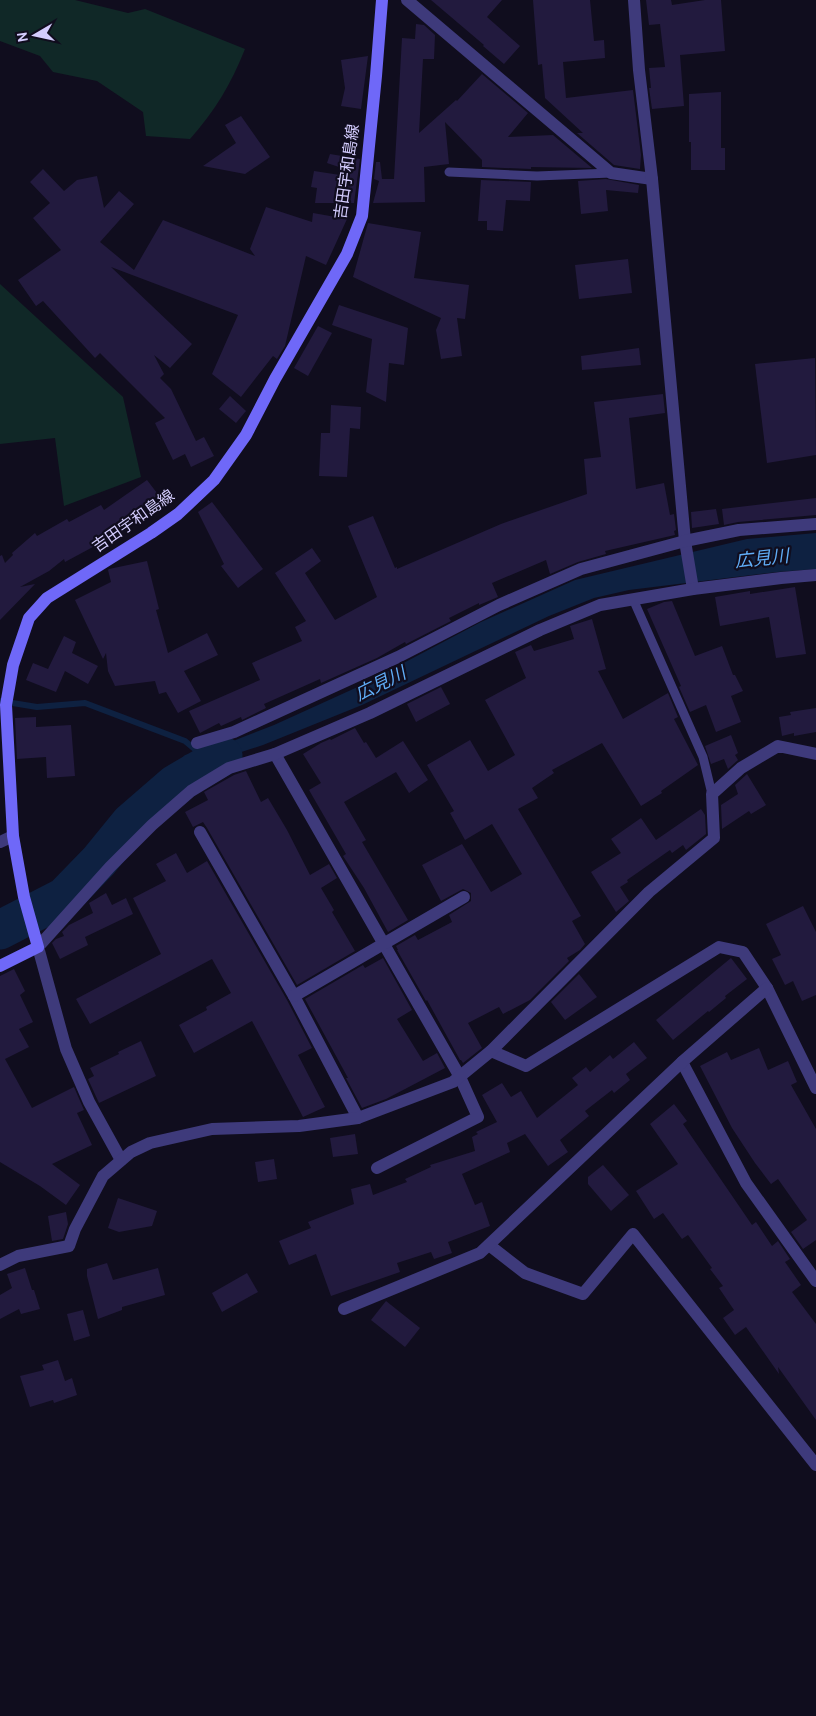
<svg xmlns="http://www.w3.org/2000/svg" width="816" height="1716" font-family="Overpass,'Noto Sans JP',sans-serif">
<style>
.green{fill:#102827}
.water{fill:#0e2141}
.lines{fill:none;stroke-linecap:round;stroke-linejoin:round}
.stream{stroke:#0e2141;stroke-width:6}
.river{stroke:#0e2141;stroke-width:39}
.building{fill:#221a3e}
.lane{stroke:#3e3a7b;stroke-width:9}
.street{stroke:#3e3a7b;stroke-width:12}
.secondary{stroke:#6f68f8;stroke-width:12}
.labels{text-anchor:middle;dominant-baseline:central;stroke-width:4.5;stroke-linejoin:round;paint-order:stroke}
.street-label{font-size:16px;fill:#d3ccfd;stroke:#100d1e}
.water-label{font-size:18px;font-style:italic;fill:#60adf7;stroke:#100d1e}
</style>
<rect width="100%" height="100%" fill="#100d1e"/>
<!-- green -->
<g class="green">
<path d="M0,0H75L128,13L145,9L245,49C231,84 215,111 190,139L146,136L143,112L97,81L53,72L40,56L0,41Z"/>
<polygon points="0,284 123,397 141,477 64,506 55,438 0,444"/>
</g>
<!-- water -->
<polygon class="water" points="816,533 816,569 777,572 629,590 594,598 549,616 362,705 263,745 232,755 184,788 168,772 185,755 215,748 274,725 362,685 481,622 575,580 747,539"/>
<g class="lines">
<!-- stream -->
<polyline class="stream" points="0,701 37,707 85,703 185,741 203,756"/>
<!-- river -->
<polyline class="river" points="0,930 64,897 99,861 130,823 175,784 223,756"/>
</g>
<!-- building -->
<g class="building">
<polygon points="431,0 502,0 487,17 520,46 504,64 483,46 484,45"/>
<polygon points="533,0 590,0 594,41 604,40 605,58 563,62 566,98 633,90 641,155 640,169 614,165 577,133 583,133 545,98 542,64 538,65"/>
<polygon points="646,0 671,0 672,5 705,0 721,0 725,51 680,55 684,106 652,109 649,88 651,88 649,68 665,67 660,24 649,25"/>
<polygon points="416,24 424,25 435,35 434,59 423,59 419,133 456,100 457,101 482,74 528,113 508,137 553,135 592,168 531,167 531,169 482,167 482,160 445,122 449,164 424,167 425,202 373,203 379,181 374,179 376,162 380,162 382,179 394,179 402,38 415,39"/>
<polygon points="368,56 361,109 341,106 345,88 341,60"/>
<polygon points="721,92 721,148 725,148 725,170 691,170 691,142 689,142 689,94"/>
<polygon points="241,116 270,157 245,174 203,166 236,143 225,125"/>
<polygon points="330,154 360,159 354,203 315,203 317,188 311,187 314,171 340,175 342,168 327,163"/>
<polygon points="43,169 64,191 77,180 97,176 104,208 119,191 134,204 100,242 134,270 163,220 255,256 250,249 266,207 312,222 313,213 347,219 326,265 306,256 285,346 277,359 273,356 241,397 212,374 238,315 111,267 192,344 170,368 154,355 164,374 160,378 171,389 196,441 204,437 214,456 191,467 185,454 173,460 155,423 165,418 100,353 95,358 43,301 36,306 18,280 61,250 33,218 50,203 30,182"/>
<polygon points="606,179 639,185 638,193 606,190 608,211 581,214 578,181"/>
<polygon points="481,180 531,182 530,201 506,200 503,231 487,230 487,221 478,221"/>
<polygon points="368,223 421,232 414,278 469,285 465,319 457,318 462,356 441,359 436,330 441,318 353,277"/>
<polygon points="628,259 632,293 579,299 575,265"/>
<polygon points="339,305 408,328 404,365 389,363 386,402 366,392 372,339 332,325"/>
<polygon points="318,326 332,333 308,376 294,368"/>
<polygon points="639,348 641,365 582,370 581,356"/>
<polygon points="815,358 816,455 767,463 755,364"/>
<polygon points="663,394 665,413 629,418 636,489 664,483 670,515 674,514 676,530 674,531 675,535 605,551 606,554 578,562 550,574 546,560 492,583 498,597 479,605 479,603 449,618 451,621 406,644 405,642 377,658 321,683 320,679 264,704 266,708 242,720 241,717 221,726 219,723 200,733 189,711 260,680 252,663 302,641 295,627 306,621 275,573 312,548 321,561 305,573 335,620 377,597 348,526 373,516 395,568 397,567 397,569 501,524 587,494 584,459 601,457 594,402"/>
<polygon points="230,396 246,411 236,423 219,409"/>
<polygon points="331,405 361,407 360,429 350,428 347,477 319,476 321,433 330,433"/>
<polygon points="147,480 160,497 143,511 114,529 117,534 65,562 64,559 49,571 20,587 35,584 0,620 0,556 2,555 5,563 13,555 12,553 35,533 37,536 67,519 69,522 101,505 104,510"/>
<polygon points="816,498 816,515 738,522 724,525 722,509"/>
<polygon points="212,502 263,569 238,588 221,566 224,564 198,512"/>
<polygon points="716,509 719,524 692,528 691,512"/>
<polygon points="147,561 159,609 156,610 168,653 207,633 218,655 184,671 201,701 178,713 166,692 159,694 155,681 115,686 108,671 106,653 103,659 75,600 111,582 108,570 109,569"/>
<polygon points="795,587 806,654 776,658 769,617 720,626 715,597 750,591 750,594"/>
<polygon points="672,601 695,656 722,646 733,675 735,675 743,691 731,696 741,722 716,732 706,705 690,712 679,687 681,686 647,609 664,602"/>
<polygon points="592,619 606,669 598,671 623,719 668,693 678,717 674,719 698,765 661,791 662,793 641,806 602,743 552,770 554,773 532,788 538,798 518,809 581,916 572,921 585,944 580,950 567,958 569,961 530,1000 503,1014 499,1007 468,1023 482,1048 463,1063 461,1060 460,1060 427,1000 426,1001 397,950 398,950 396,946 415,935 418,940 452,922 449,915 471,901 471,893 463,889 441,901 422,865 462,844 491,892 522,874 492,824 465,840 450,813 454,811 427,765 470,740 488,771 515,755 485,700 526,678 515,652 531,645 534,651 574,639 570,626"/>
<polygon points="64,636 76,642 72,653 98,666 88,684 65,671 56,692 26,680 33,663 48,669"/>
<polygon points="441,687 450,704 416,722 407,704"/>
<polygon points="816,708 816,732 794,736 794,733 782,736 779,717 791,715 790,712"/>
<polygon points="36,717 36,727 71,725 75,776 47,778 46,757 17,759 15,718"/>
<polygon points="355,728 364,743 366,742 376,758 403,741 428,780 409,793 396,772 344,802 366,840 362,842 408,920 388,932 364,888 343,856 346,854 309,790 321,783 303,754 321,743 330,739 331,740"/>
<polygon points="731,735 738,753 735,755 738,760 728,769 724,759 711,764 705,746"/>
<polygon points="246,771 261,802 268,798 287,830 310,875 329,864 337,878 321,888 334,910 332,912 355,951 297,985 207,828 203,822 193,827 185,812 208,800 204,792 234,775"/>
<polygon points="747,774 766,805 751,814 749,811 722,829 721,805 738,794 735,785"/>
<polygon points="701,809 705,815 706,834 686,850 683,845 672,853 670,850 627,880 628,882 620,887 629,901 616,912 591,872 621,853 611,839 641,818 656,840"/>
<polygon points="176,853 187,873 207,861 287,1000 312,1048 298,1055 325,1107 303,1117 252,1021 194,1053 179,1025 207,1010 206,1007 231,993 212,959 90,1024 76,999 161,954 133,898 166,881 156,864"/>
<polygon points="106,893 112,905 126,898 133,914 85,937 88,945 60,959 52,943 56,939 64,936 62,932 69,925 93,913 89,903"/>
<polygon points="803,906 816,932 816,995 802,1001 793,981 785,985 772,959 781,955 766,924"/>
<polygon points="383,958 412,1010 397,1019 423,1061 437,1053 445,1068 386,1099 362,1108 346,1078 348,1078 305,999 363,965 365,968"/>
<polygon points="731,958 747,979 725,996 726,998 709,1012 708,1011 673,1040 656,1020"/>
<polygon points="14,969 25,991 20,995 33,1022 19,1029 29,1047 5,1059 32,1108 74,1087 84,1110 77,1113 92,1145 52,1164 80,1185 66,1205 40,1186 0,1162 0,976"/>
<polygon points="579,974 597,997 565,1020 551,1002"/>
<polygon points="141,1041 156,1076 99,1103 88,1079 94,1076 90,1068 119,1054 118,1052"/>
<polygon points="634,1042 647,1058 626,1074 630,1080 614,1093 612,1090 585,1111 589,1116 560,1140 568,1152 548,1166 525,1134 507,1143 510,1152 462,1174 475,1205 482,1202 490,1226 448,1242 452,1253 434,1259 431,1252 397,1263 400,1272 331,1296 316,1254 289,1265 279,1241 311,1228 308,1222 354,1204 351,1189 370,1184 373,1195 407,1182 405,1179 431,1167 430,1165 475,1151 472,1137 478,1134 476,1132 497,1122 482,1095 502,1083 511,1097 521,1091 537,1118 578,1085 572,1078 586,1067 590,1072 610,1055 613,1059"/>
<polygon points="759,1048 768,1070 788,1061 797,1082 791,1085 816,1129 816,1240 803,1249 791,1232 807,1220 778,1179 771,1184 755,1163 732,1128 700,1066 727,1052 731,1060"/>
<polygon points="674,1104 687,1121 683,1124 752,1225 756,1222 772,1246 778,1241 790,1259 785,1262 801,1285 792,1292 816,1324 816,1420 778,1367 779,1374 746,1327 735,1335 723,1318 734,1310 719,1288 723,1286 710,1269 712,1268 688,1235 682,1239 663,1213 654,1219 636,1191 678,1164 650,1124"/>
<polygon points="355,1134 358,1154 333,1157 330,1138"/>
<polygon points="274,1159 277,1179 258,1182 255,1162"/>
<polygon points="603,1165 629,1195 611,1211 588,1184 588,1177"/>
<polygon points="118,1198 157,1211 152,1226 119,1232 108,1228"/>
<polygon points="66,1212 68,1224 63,1239 52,1241 48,1216"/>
<polygon points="107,1263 113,1280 158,1268 165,1295 122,1307 122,1310 98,1319 87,1276 87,1269"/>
<polygon points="25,1268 32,1290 34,1290 40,1309 21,1314 19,1309 0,1319 0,1295 12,1288 7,1274"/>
<polygon points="247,1273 258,1292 222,1312 212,1293"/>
<polygon points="386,1301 420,1328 405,1347 371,1320"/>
<polygon points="83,1310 90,1336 74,1341 67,1314"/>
<polygon points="58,1360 65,1381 72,1378 77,1395 54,1403 53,1400 30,1407 20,1376 44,1370 42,1365"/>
</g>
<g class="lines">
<!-- lane -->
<g class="lane">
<polyline points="449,172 537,176 611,173"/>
<polyline points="633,599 703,757 712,794"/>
</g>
<!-- street -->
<g class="street">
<polyline points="407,0 611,173 652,179"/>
<polyline points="634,0 639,70 652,179 685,541 693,589"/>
<polyline points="197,743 234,732 398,657 499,605 581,569 685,541 739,530 816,524"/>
<polyline points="275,754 460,1077 478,1117 377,1168"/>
<polyline points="200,832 294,996 358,1118"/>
<polyline points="0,842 13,836"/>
<polyline points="294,996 464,897"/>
<polyline points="491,1051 526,1066 719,947 743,952 767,988 816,1088"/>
<polyline points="682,1062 746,1183 816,1281"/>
<polyline points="121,1160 89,1102 66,1049 38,947 110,867 152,825 191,791 229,768 275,754 370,713 540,630 600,605 693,589 781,578 816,575"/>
<polyline points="489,1245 525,1273 583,1294 633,1234 816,1465"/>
<polyline points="0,1265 18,1256 69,1246 75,1229 103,1176 131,1152 150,1143 212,1129 299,1126 358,1118 453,1082 491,1051 649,892 714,838 712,794 741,768 778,746 816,754"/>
<polyline points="344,1309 480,1253 682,1062 767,988"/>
</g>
<!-- secondary -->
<polyline class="secondary" points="0,966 38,947 24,897 13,836 6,705 13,665 29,618 47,598 151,533 178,514 214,480 246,435 275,379 347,254 362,216 376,76 382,0"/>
</g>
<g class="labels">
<!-- street labels -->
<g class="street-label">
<text transform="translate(348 172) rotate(-82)">吉田宇和島線</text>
<text transform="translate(134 522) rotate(-35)">吉田宇和島線</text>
</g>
<!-- water labels -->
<g class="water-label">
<text transform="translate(762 560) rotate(-6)">広見川</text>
<text transform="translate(381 685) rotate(-26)">広見川</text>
</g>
</g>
<!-- north arrow -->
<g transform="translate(35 35) rotate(261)" stroke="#100d1e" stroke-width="4" paint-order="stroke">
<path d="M0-4L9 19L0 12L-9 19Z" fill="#d3ccfd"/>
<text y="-8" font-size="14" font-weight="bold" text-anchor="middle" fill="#d3ccfd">N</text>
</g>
</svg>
